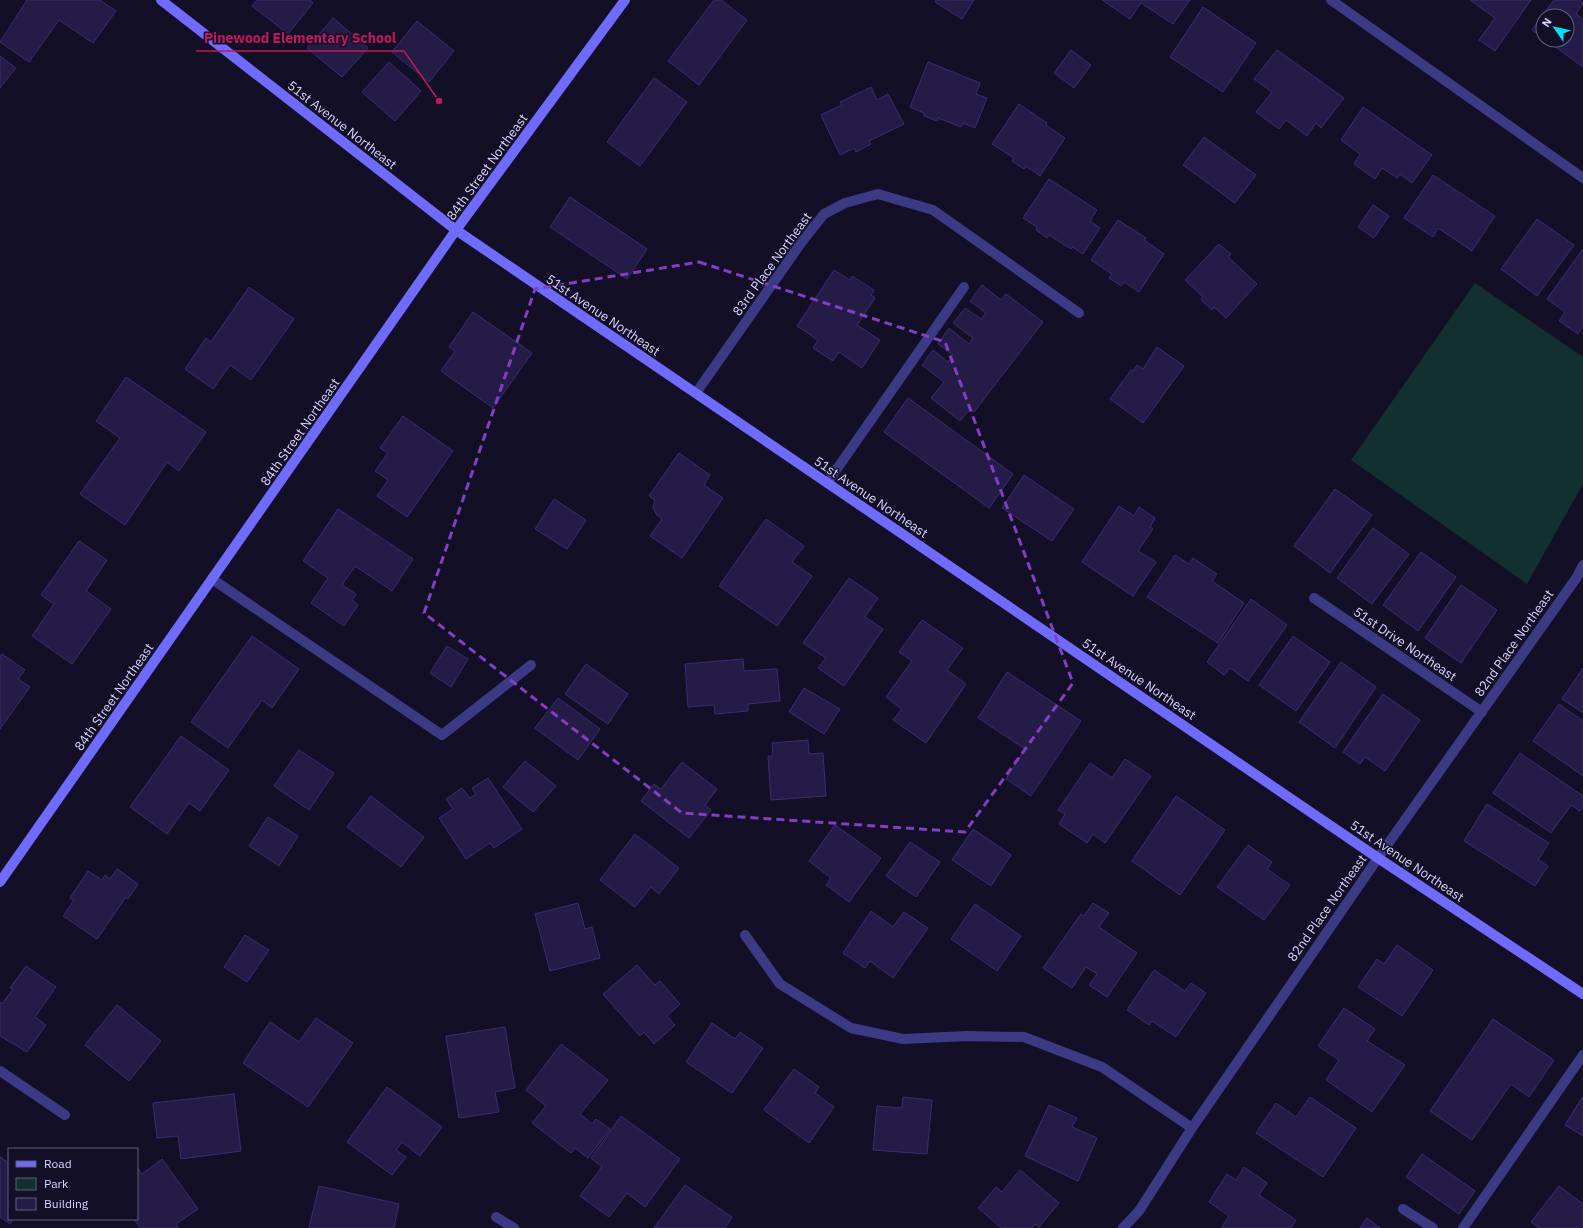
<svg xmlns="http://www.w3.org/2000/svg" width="1583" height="1228" font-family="'IBM Plex Sans',sans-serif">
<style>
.green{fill:#12302f}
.building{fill:#241b47;stroke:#3b2d73}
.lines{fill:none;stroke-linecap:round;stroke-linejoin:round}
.lane{stroke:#3d3a85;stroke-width:10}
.street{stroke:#3d3a85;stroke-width:10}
.secondary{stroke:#6f6bff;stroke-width:10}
.marked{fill:none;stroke:#843dc5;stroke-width:3;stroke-dasharray:8 5;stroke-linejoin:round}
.labels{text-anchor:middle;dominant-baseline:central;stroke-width:3;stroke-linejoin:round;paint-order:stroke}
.street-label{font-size:13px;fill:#d9d4ff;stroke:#130f26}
.leader{fill:none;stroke:#c2185b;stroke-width:1.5}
.callout-dot{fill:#c2185b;stroke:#130f26;stroke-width:1.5}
.callout-label{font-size:14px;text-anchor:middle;font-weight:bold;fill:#c2185b;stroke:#130f26;stroke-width:3;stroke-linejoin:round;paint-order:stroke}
</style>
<rect width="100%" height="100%" fill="#130f26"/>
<!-- green -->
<polygon class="green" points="1475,283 1583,357 1583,484 1527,584 1351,460"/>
<!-- building -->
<g class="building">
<polygon points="27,0 100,0 116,11 93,43 59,20 29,62 0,42"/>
<polygon points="257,0 310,0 313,3 288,34 252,6"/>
<polygon points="714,0 721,0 747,20 699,85 668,61"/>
<polygon points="936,0 974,0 962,19 935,2"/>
<polygon points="1102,0 1190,0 1173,24 1141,3 1130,19"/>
<polygon points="1470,0 1531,0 1495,51 1479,40 1495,18"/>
<polygon points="1554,0 1580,0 1583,3 1576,14 1583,19 1583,67 1546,40 1567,40 1567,16 1543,16 1543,38 1532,30"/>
<polygon points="1203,7 1256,43 1223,92 1170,57"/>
<polygon points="333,18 368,48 342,77 307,48"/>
<polygon points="417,21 454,51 429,82 392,52"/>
<polygon points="1071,50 1091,65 1074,88 1054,73"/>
<polygon points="1277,50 1344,98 1321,128 1316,123 1307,136 1286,120 1279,129 1256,112 1272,92 1254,79"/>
<polygon points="0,56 16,68 0,88"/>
<polygon points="389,62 421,91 395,121 362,92"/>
<polygon points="928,62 980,83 976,94 987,98 975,128 963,123 961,127 938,118 937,121 924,116 924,113 910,107"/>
<polygon points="654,78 687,102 640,166 607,142"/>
<polygon points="871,87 877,100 888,94 904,124 869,141 871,144 856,152 854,148 840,155 821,115 842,105 840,102"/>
<polygon points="1019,104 1047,123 1046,125 1065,138 1040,176 1026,166 1024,169 1012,161 1014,158 992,144"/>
<polygon points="1363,107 1432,155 1412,183 1400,174 1397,178 1382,168 1375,179 1354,164 1360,154 1341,140"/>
<polygon points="1204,137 1256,175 1235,203 1183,165"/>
<polygon points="1433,175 1495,216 1472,251 1438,228 1433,237 1404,218"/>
<polygon points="1049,179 1097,210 1090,221 1100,228 1083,254 1072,247 1071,249 1049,235 1047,238 1036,230 1037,227 1023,218"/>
<polygon points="570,197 647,249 627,279 550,227"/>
<polygon points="1373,205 1389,216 1374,238 1358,227"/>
<polygon points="1537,219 1574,245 1537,296 1501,269"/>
<polygon points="1118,220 1146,238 1144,240 1164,254 1139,292 1124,282 1121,286 1109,278 1112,274 1091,260"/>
<polygon points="1219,244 1231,254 1228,257 1257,284 1226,318 1214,307 1212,310 1201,300 1203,297 1185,280"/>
<polygon points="1583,249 1583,326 1578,334 1559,321 1565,312 1547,299"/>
<polygon points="834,270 850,280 852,276 874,290 871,295 875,298 857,325 880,340 862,368 839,352 833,361 813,348 818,340 797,326"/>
<polygon points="982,285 1001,300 1006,294 1043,322 974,412 970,409 960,421 931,398 944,382 922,365 933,350 948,362 953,355 938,344 949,328 969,344 973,338 953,323 965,308 981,319 986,313 970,301"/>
<polygon points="249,287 294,319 251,380 230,365 213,389 185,369 206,338 211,342"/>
<polygon points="473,312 532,353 493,408 441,371 455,351 449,347"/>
<polygon points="1157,347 1184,366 1143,423 1110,399 1131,370 1133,371 1137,365 1143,369"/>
<polygon points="126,377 206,432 179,471 167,462 125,525 80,494 120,438 96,421"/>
<polygon points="908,398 1013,474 989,508 884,432"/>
<polygon points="403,416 453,451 407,517 377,496 388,480 375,471 388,453 380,448"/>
<polygon points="679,453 710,475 704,485 723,498 682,558 650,536 662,519 656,514 653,507 655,500 649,496"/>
<polygon points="1024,475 1074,509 1052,541 1002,508"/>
<polygon points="1335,489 1372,515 1330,573 1294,546"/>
<polygon points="554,499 586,520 567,549 535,529"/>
<polygon points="1119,506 1134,516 1139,507 1155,518 1150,527 1153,529 1138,551 1156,562 1133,596 1082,562"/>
<polygon points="338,509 413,559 392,591 355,566 342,585 356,594 352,600 358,605 344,626 311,603 328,578 303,561"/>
<polygon points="766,519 804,546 792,562 812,576 777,626 719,586"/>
<polygon points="1373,528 1409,554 1372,604 1337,578"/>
<polygon points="79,541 107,560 86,591 111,609 72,664 32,636 54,604 41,595"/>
<polygon points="1421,552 1456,577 1418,631 1383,605"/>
<polygon points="1175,555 1189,564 1193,558 1217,574 1212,581 1244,603 1218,643 1147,597"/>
<polygon points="849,578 878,598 865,617 883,629 844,686 818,668 826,658 803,643"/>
<polygon points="1461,585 1497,610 1461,663 1425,638"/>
<polygon points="1251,599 1287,625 1248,681 1230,668 1224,675 1207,662"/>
<polygon points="922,620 963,648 947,670 966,684 926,743 893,720 902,709 886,697 912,661 899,652"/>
<polygon points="252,636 299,669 272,708 262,700 228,748 191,722"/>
<polygon points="1293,636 1330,662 1296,711 1259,685"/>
<polygon points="447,646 468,659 451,687 430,673"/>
<polygon points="2,654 25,670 18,679 30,687 0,729 0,656"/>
<polygon points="743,659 744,671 777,669 780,701 748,704 748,711 715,714 714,705 688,707 685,664"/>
<polygon points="1341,662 1376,687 1335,748 1299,722"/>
<polygon points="586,664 628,694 608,724 565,694"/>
<polygon points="1583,668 1583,713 1562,699"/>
<polygon points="1007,672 1081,721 1031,796 1006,779 1025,749 978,718"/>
<polygon points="804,688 840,709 824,734 789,712"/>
<polygon points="1383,694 1420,720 1385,771 1365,757 1360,764 1343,752"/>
<polygon points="558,698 600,729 578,760 535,728"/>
<polygon points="1559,704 1583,721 1583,776 1533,741"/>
<polygon points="181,736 229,770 200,811 189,803 167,834 130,807"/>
<polygon points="808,740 809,754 823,753 826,796 771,800 768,756 773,756 772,743"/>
<polygon points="299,750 334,773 309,810 274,786"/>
<polygon points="1520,753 1583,796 1583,807 1580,811 1571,805 1551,833 1493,793"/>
<polygon points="1125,759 1151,776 1105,843 1093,834 1087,843 1059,824 1065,814 1058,810 1090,763 1112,778"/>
<polygon points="525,761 556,786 533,812 503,787"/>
<polygon points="682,762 717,789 705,805 711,810 689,838 641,801 654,784 661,789"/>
<polygon points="488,778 522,829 494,848 490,843 466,859 439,818 453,809 446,799 462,788 470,798 476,794 472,788"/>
<polygon points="371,796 424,837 401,867 347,827"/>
<polygon points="1176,796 1225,830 1180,895 1132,861"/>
<polygon points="1487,804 1549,843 1538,860 1548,866 1535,886 1464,841"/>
<polygon points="268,817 298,836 279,866 249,846"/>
<polygon points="835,825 881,858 849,902 826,885 831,878 809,861"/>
<polygon points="973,829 1011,855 991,886 952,860"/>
<polygon points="635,834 679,868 659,894 651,887 635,907 600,880"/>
<polygon points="910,842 940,862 916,897 886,876"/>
<polygon points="1248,845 1272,862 1267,869 1290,885 1264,920 1217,887"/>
<polygon points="117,869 138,884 128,899 126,897 97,939 63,916 74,900 70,898 88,871 102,880 105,875 110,879"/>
<polygon points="578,903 585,929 592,927 600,958 550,971 535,914"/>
<polygon points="1093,903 1109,913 1099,927 1137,953 1107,997 1089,985 1097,974 1086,967 1072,988 1043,968 1081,914 1084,916"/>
<polygon points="975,904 1021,936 997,971 951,939"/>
<polygon points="871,911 893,927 904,912 928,928 893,978 870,961 865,968 843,953"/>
<polygon points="245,935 269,950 247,982 224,967"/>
<polygon points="1397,945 1433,970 1402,1016 1358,987 1377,959 1384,964"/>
<polygon points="637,965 655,985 660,981 680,1004 667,1016 675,1025 654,1044 644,1032 640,1036 603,994"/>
<polygon points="26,966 56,987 35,1017 46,1025 27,1052 0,1036 0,1002 2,1004 13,989 10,988"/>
<polygon points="1154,970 1185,991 1191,983 1206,993 1176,1037 1152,1021 1149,1025 1127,1010"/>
<polygon points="117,1005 161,1041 129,1081 85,1045"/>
<polygon points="1344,1008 1375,1029 1367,1041 1405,1065 1372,1112 1326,1080 1339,1060 1318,1046"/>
<polygon points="316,1018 353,1043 308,1107 243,1063 270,1022 299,1042"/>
<polygon points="1493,1019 1554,1060 1529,1097 1511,1084 1472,1140 1430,1111"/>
<polygon points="712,1023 735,1039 740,1032 763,1048 732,1093 686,1062"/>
<polygon points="505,1027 515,1088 495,1092 499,1112 459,1118 446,1036"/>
<polygon points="561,1044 608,1080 580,1114 592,1124 596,1119 610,1129 588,1158 575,1148 571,1153 532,1123 546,1106 526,1090"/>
<polygon points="794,1069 819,1087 815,1093 834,1107 809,1143 764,1110"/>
<polygon points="387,1087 442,1127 420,1156 402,1142 396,1150 406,1157 392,1175 347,1142"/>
<polygon points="234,1094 241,1151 181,1159 178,1136 157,1138 153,1103"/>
<polygon points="1583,1096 1583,1136 1565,1125"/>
<polygon points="903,1097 932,1100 927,1154 873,1150 877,1106 902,1108"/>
<polygon points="1310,1097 1356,1128 1323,1177 1256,1133 1276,1103 1296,1117"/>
<polygon points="1049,1105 1077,1118 1072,1127 1097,1138 1078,1181 1025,1156"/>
<polygon points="621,1116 680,1159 645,1207 627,1193 609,1217 580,1196 602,1167 591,1158"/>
<polygon points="1422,1154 1475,1191 1459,1214 1406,1177"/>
<polygon points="0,1157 9,1163 9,1219 14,1219 10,1224 0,1217"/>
<polygon points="162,1159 198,1209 176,1224 179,1228 140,1228 134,1219 137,1219 137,1167 142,1174"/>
<polygon points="1244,1167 1267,1183 1259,1195 1296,1220 1291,1228 1221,1228 1229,1216 1209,1202 1227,1174 1236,1180"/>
<polygon points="1020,1170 1059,1203 1039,1227 1035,1224 1032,1228 1001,1228 978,1208 996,1187 1002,1192"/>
<polygon points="685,1185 732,1217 725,1228 654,1228"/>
<polygon points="319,1186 399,1204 394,1228 309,1228"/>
<polygon points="1559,1186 1583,1204 1583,1226 1581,1228 1539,1228 1531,1222"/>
<polygon points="1367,1218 1380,1228 1360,1228"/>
</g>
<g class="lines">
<!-- lane -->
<g class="lane">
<polyline points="827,483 964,287"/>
<polyline points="212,579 442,735 531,665"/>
<polyline points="1403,1209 1433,1228"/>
<polyline points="1463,1228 1583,1055"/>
</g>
<!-- street -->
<g class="street">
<polyline points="1331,0 1583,178"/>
<polyline points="696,393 801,243 824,214 845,203 878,194 933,210 1079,313"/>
<polyline points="1314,598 1482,712"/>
<polyline points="745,935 780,984 851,1028 903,1039 967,1036 1024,1037 1102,1067 1192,1128"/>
<polyline points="0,1071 65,1115"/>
<polyline points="496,1217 514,1228"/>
<polyline points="1123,1228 1139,1211 1192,1128 1378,858 1577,577 1583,565"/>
</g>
<!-- secondary -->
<g class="secondary">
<polyline points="161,0 456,230 1378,858 1583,994"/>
<polyline points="0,882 456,230 625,0"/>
</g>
</g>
<!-- marked area -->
<path class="marked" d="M699,262L945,342L1073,683L965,832L682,813L424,613L535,289Z"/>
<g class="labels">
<!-- street labels -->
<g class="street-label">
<text transform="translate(342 125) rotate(38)">51st Avenue Northeast</text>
<text transform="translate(487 167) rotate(-54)">84th Street Northeast</text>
<text transform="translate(772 264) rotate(-54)">83rd Place Northeast</text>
<text transform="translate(603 315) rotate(34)">51st Avenue Northeast</text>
<text transform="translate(300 432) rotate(-55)">84th Street Northeast</text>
<text transform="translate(871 497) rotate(34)">51st Avenue Northeast</text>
<text transform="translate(1514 643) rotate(-55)">82nd Place Northeast</text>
<text transform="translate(1405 644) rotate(34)">51st Drive Northeast</text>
<text transform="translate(1139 679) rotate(34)">51st Avenue Northeast</text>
<text transform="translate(114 697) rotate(-55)">84th Street Northeast</text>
<text transform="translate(1407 861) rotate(34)">51st Avenue Northeast</text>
<text transform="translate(1327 908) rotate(-55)">82nd Place Northeast</text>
</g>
</g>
<!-- callouts -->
<path class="leader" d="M439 101L404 51H196"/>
<circle class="callout-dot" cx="439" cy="101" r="4"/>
<g class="callout-label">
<text x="300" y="43">Pinewood Elementary School</text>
</g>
<!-- legend -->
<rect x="8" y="1148" width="130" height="72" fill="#130f26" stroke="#625e7d"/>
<rect x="16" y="1161" width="20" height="6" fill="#6f6bff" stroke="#625e7d"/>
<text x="44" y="1168" font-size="12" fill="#d9d4ff">Road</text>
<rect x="16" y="1178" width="20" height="12" fill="#12302f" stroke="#625e7d"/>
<text x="44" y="1188" font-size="12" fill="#d9d4ff">Park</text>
<rect x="16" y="1198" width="20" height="12" fill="#241b47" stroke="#625e7d"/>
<text x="44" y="1208" font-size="12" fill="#d9d4ff">Building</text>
<!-- north arrow -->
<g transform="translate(1555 28) rotate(304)"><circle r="19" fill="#130f26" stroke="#625e7d"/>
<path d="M0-3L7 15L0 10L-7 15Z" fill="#00e5ff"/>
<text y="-6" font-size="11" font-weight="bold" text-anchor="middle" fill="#d9d4ff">N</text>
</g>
</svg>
